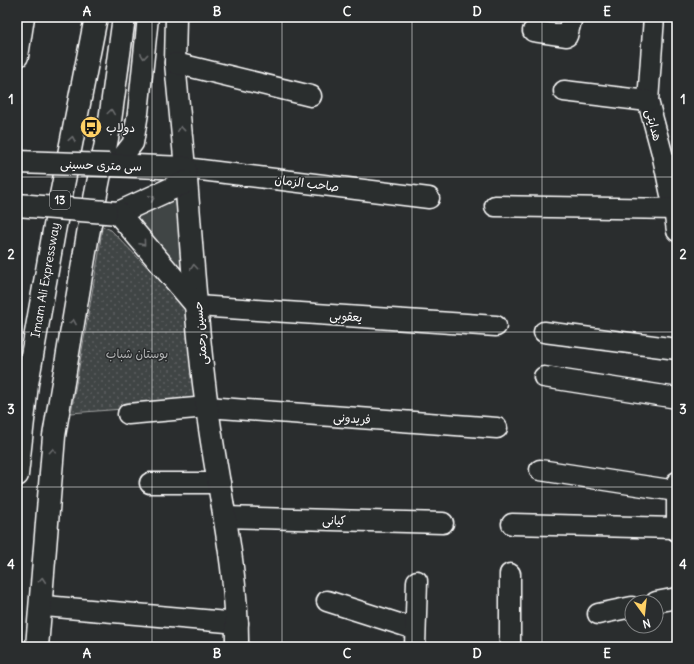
<svg xmlns="http://www.w3.org/2000/svg" width="694" height="664" font-family="Delius,'Playpen Sans Arabic',sans-serif">
<style>
.grass{fill:#414445;stroke:#a0a2a2}
.park{fill:url(#park-dots);stroke:#a0a2a2}
.lines{fill:none;stroke-linecap:round;stroke-linejoin:round}
.minor-casing{stroke:#fff;stroke-width:23}
.secondary-casing{stroke:#fff;stroke-width:25}
.trunk-casing{stroke:#fff;stroke-width:25}
.minor{stroke:#2a2d2e;stroke-width:20}
.secondary{stroke:#2a2d2e;stroke-width:22}
.trunk{stroke:#2a2d2e;stroke-width:22}
.secondary-bridge-casing{stroke:#fff;stroke-width:25;stroke-linecap:butt}
.secondary-bridge{stroke:#2a2d2e;stroke-width:22}
.oneway{stroke:#6a6c6d}
.grid{fill:none;stroke:#fff;stroke-width:1;stroke-opacity:0.55}
.labels{text-anchor:middle;dominant-baseline:central;stroke-width:3;stroke-linejoin:round;paint-order:stroke}
.shield{fill:#2a2d2e;stroke:#bfc0c0;stroke-width:1}
.shield-label{font-size:11px;font-weight:bold;fill:#fff}
.street-label{font-size:12px;fill:#fff;stroke:#2a2d2e}
.poi-label{font-size:12px;fill:#fff;stroke:#2a2d2e;text-anchor:start}
.park-label{font-size:12px;fill:#b3b4b5;stroke:#2a2d2e}
.neatline{fill:none;stroke:#fff;stroke-width:1.5}
.grid-label{font-size:13px;text-anchor:middle;font-weight:bold;fill:#fff}
</style>
<defs>
<pattern id="park-dots" width="8" height="8" patternUnits="userSpaceOnUse"><rect width="8" height="8" fill="#414445"/><path d="M2 2h.1M6 6h.1" fill="none" stroke="#5e6061" stroke-width="1.8" stroke-linecap="round"/></pattern>
</defs>
<rect width="100%" height="100%" fill="#2a2d2e"/>
<filter id="ink" filterUnits="userSpaceOnUse"><feTurbulence type="fractalNoise" baseFrequency=".025" numOctaves="2"/><feDisplacementMap in="SourceGraphic" scale="8" xChannelSelector="R" yChannelSelector="G"/><feConvolveMatrix kernelMatrix="1 2 1 2 8 2 1 2 1" color-interpolation-filters="sRGB"/></filter>
<g filter="url(#ink)">
<!-- grass -->
<polygon class="grass" points="175,195 185,277 127,218"/>
<!-- park -->
<polygon class="park" points="102,226 111,230 186,307 200,403 71,413 99,253"/>
<g class="lines">
<!-- minor casing -->
<g class="minor-casing">
<g id="minor">
<polyline points="176,17 175,63 185,168 429,198"/>
<polyline points="654,17 648,101 662,153 674,209 677,231"/>
<polyline points="533,31 567,36 572,17"/>
<polyline points="175,63 311,96"/>
<polyline points="564,91 648,101"/>
<polyline points="116,165 133,143 138,113 148,17"/>
<polyline points="495,206 677,209"/>
<polyline points="197,306 496,326"/>
<polyline points="544,332 677,349"/>
<polyline points="544,377 677,398"/>
<polyline points="128,414 207,407 497,428"/>
<polyline points="540,470 676,491"/>
<polyline points="677,482 677,531"/>
<polyline points="150,483 220,483"/>
<polyline points="224,517 443,523"/>
<polyline points="512,524 676,528"/>
<polyline points="327,601 415,629"/>
<polyline points="656,602 677,598"/>
<polyline points="45,606 238,623"/>
<polyline points="598,614 632,607"/>
<polyline points="415,647 417,581"/>
<polyline points="510,647 510,574"/>
</g>
</g>
<!-- secondary casing -->
<g class="secondary-casing">
<g id="secondary">
<path d="M109,165L185,168C192,248 196,328 207,407C217,486 238,566 237,647"/>
<polyline points="106,212 118,213 186,182"/>
<polyline points="118,213 197,306"/>
</g>
</g>
<!-- trunk casing -->
<g class="trunk-casing">
<g id="trunk">
<polyline points="17,56 23,17"/>
<polyline points="17,475 27,384 54,231 96,17"/>
<polyline points="37,647 54,436 88,234 109,128 124,17"/>
</g>
</g>
<!-- minor -->
<use href="#minor" class="minor"/>
<!-- secondary -->
<use href="#secondary" class="secondary"/>
<!-- trunk -->
<use href="#trunk" class="trunk"/>
<!-- secondary-bridge casing -->
<g class="secondary-bridge-casing">
<g id="secondary-bridge">
<polyline points="17,162 109,165"/>
<polyline points="17,205 106,212"/>
</g>
</g>
<!-- secondary-bridge -->
<use href="#secondary-bridge" class="secondary-bridge"/>
</g>
<!-- one-way arrows -->
<defs><path id="oneway-chevron" d="M-2-3.5L2.5 0L-2 3.5" fill="none" stroke-width="1.6" stroke-linecap="round" stroke-linejoin="round"/></defs>
<g class="oneway">
<use href="#oneway-chevron" transform="translate(144 56) rotate(96)"/>
<use href="#oneway-chevron" transform="translate(111 112) rotate(-82)"/>
<use href="#oneway-chevron" transform="translate(181 129) rotate(-96)"/>
<use href="#oneway-chevron" transform="translate(72 139) rotate(-79)"/>
<use href="#oneway-chevron" transform="translate(152 198) rotate(-25)"/>
<use href="#oneway-chevron" transform="translate(143 243) rotate(50)"/>
<use href="#oneway-chevron" transform="translate(194 267) rotate(-95)"/>
<use href="#oneway-chevron" transform="translate(73 322) rotate(-81)"/>
<use href="#oneway-chevron" transform="translate(53 451) rotate(-85)"/>
<use href="#oneway-chevron" transform="translate(42 580) rotate(-85)"/>
</g>
</g>
<!-- grid -->
<path class="grid" d="M152,17V647M282,17V647M412,17V647M542,17V647M17,177H677M17,332H677M17,487H677"/>
<!-- icons -->
<defs>
<g id="bus-disc" transform="scale(1.15)"><circle r="9.5" fill="#ffd166" stroke="#2a2d2e"/><path d="M-5-6H5V4H4V6H2V4H-2V6H-4V4H-5ZM-3.5-4V0h7V-4ZM-3.5 1.2v1.5H-2V1.2ZM2 1.2v1.5H3.5V1.2Z" fill="#111"/></g>
</defs>
<g fill-rule="evenodd">
<use href="#bus-disc" x="91" y="127"/>
</g>
<g class="labels">
<!-- shield labels -->
<rect class="shield" x="50" y="191" width="20" height="18" rx="3"/>
<g class="shield-label">
<text x="60" y="200">13</text>
</g>
<!-- street labels -->
<g class="street-label">
<text transform="translate(654 125) rotate(75)">هدایتی</text>
<text transform="translate(101 165) rotate(2)">سی متری حسینی</text>
<text transform="translate(307 183) rotate(7)">صاحب الزمان</text>
<text transform="translate(45 280) rotate(-80)">Imam Ali Expressway</text>
<text transform="translate(346 316) rotate(4)">یعقوبی</text>
<text transform="translate(200 333) rotate(-95)">حسین رحمتی</text>
<text transform="translate(352 418) rotate(4)">فریدونی</text>
<text transform="translate(334 520) rotate(1)">کیانی</text>
</g>
<!-- poi labels -->
<g class="poi-label">
<text x="106" y="127">دولاب</text>
</g>
<!-- park labels -->
<g class="park-label">
<text x="137" y="353">بوستان شباب</text>
</g>
</g>
<!-- margin -->
<rect width="694" height="664" fill="none" stroke="#2a2d2e" stroke-width="44"/>
<!-- north arrow -->
<g transform="translate(644 614) rotate(165)"><circle r="19" fill="#2a2d2e" stroke="#7f8182"/>
<path d="M0-3L7 15L0 10L-7 15Z" fill="#ffd166"/>
<text y="-6" font-size="11" font-weight="bold" text-anchor="middle" fill="#ffffff">N</text>
</g>
<rect x="22" y="22" width="650" height="620" class="neatline"/>
<g class="grid-label">
<text x="87" y="16">A</text>
<text x="217" y="16">B</text>
<text x="347" y="16">C</text>
<text x="477" y="16">D</text>
<text x="607" y="16">E</text>
<text x="11" y="104">1</text>
<text x="683" y="104">1</text>
<text x="11" y="259">2</text>
<text x="683" y="259">2</text>
<text x="11" y="414">3</text>
<text x="683" y="414">3</text>
<text x="11" y="569">4</text>
<text x="683" y="569">4</text>
<text x="87" y="658">A</text>
<text x="217" y="658">B</text>
<text x="347" y="658">C</text>
<text x="477" y="658">D</text>
<text x="607" y="658">E</text>
</g>
</svg>
